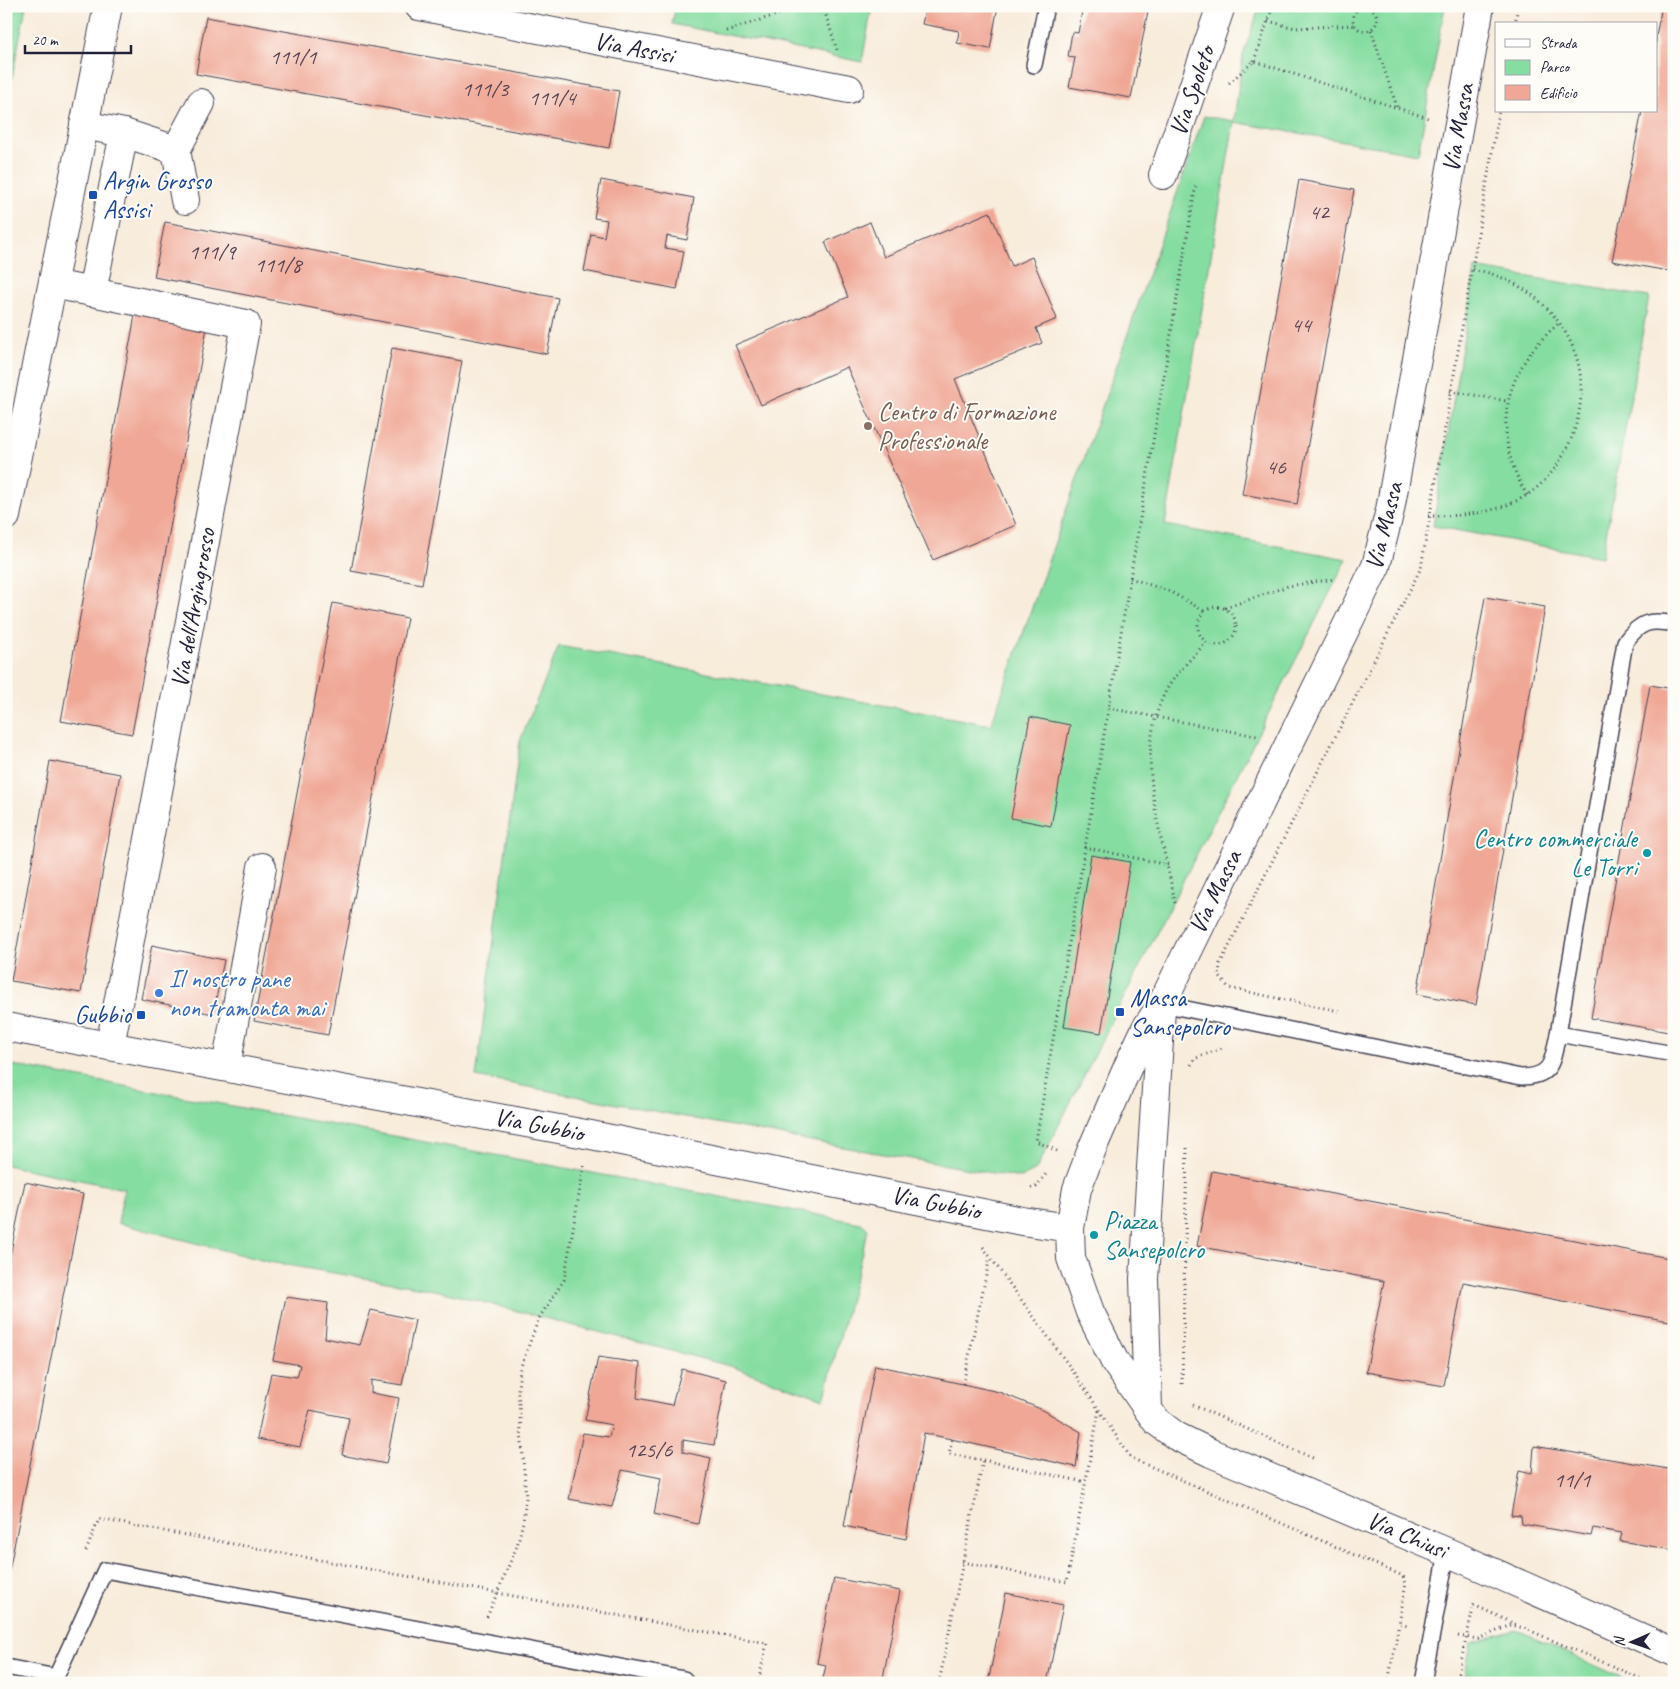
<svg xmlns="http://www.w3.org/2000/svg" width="1680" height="1689" font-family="Caveat,sans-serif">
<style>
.green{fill:#86dda1;stroke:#54806e}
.building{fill:#f0a795}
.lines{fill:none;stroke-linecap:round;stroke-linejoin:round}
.lane-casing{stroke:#424053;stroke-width:18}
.street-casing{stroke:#424053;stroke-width:30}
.secondary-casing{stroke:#424053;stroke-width:30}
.path{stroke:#424053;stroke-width:3;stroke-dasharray:1 4;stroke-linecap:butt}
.lane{stroke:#fff;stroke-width:15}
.street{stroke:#fff;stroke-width:28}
.secondary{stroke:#fff;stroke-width:28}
.transit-dot{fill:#1a4fb4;stroke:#fdfcf7;stroke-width:2}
.education-dot{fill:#8d6e63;stroke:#fdfcf7;stroke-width:2}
.culture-dot{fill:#0f9aa8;stroke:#fdfcf7;stroke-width:2}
.shop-dot{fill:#3f7fe0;stroke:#fdfcf7;stroke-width:2}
.labels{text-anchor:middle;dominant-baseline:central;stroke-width:4;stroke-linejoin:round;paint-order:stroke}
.number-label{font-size:22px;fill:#564352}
.street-label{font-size:25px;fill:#22223b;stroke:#fdfcf7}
.transit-label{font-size:25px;fill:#164399;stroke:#fdfcf7;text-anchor:start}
.education-label{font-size:25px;fill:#785e54;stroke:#fdfcf7;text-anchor:start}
.culture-label{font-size:25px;fill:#0d838f;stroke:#fdfcf7;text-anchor:end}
.shop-label{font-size:25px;fill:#366cbe;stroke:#fdfcf7;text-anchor:start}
</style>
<rect width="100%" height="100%" fill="#fdfcf7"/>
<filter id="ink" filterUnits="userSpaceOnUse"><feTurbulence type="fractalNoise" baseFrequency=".02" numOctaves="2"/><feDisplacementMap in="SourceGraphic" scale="10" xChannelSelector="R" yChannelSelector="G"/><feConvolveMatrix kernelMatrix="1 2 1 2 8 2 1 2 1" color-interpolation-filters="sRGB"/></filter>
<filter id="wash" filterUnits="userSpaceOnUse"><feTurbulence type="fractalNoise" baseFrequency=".0096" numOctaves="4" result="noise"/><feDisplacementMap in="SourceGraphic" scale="20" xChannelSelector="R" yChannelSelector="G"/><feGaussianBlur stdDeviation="1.12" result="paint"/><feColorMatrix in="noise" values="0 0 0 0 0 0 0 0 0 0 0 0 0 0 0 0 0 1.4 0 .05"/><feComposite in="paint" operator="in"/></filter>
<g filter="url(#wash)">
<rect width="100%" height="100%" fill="#f8ecdb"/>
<!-- green -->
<g class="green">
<polygon points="6,6 26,6 6,109"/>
<polygon points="676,6 872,6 862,62 672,24"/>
<polygon points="1260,6 1445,6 1418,154 1234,122 1165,525 1347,559 1036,1170 1021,1178 837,1146 476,1077 520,741 559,646 991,725 1204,116 1234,121 1243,55"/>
<polygon points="1475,268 1649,297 1602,557 1433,526"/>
<polygon points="6,1064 861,1223 868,1229 824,1399 730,1366 440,1291 269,1262 118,1223 124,1189 6,1165"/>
<polygon points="1516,1630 1634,1683 1463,1683 1471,1643"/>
</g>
<g id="blocks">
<!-- building -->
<g class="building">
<polygon points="926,6 998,6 990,49 957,43 959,31 922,24"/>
<polygon points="1083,6 1149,6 1131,98 1069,87 1075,58 1068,57 1072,32 1078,33"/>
<polygon points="1662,6 1674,6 1674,272 1612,261 1642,111 1656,111 1656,36"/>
<polygon points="206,17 619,91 609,148 196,74"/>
<polygon points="601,180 694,198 687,240 667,236 665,248 684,251 677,289 584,271 591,234 604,237 607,220 594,218"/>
<polygon points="1299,180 1354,190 1297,504 1242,494"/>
<polygon points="990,212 1012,266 1032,257 1057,319 1036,328 1042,343 955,379 1016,525 933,560 847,367 761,405 735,345 848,297 825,242 870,222 884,257"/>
<polygon points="165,222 558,298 547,354 154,277"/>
<polygon points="137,304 209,317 132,734 61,721"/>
<polygon points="392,348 462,361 422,584 351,571"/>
<polygon points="1485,597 1545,607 1476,1005 1417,994"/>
<polygon points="333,603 407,618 328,1035 254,1021"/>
<polygon points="1650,685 1674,689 1674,1033 1591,1018"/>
<polygon points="1030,717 1070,725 1051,826 1011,818"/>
<polygon points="50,761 120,774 81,993 11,981"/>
<polygon points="1091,855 1130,862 1101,1033 1064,1027"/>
<polygon points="152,945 224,960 213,1014 141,999"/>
<polygon points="1212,1171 1674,1259 1674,1322 1463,1282 1444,1386 1366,1372 1384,1281 1197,1246"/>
<polygon points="25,1182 83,1194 7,1582 6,1276"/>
<polygon points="286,1297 328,1303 325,1338 360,1345 371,1310 415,1320 402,1385 371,1380 371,1393 399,1398 386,1464 342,1455 349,1418 310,1410 300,1447 257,1439 271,1373 297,1377 300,1365 273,1360"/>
<polygon points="598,1357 640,1363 637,1398 672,1405 682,1369 726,1380 714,1445 683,1440 683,1452 711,1458 698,1524 654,1514 661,1478 622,1470 612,1507 569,1499 583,1433 609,1437 612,1425 585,1420"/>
<polygon points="875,1365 999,1392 1043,1410 1081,1432 1076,1467 924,1433 906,1539 844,1526"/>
<polygon points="1534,1446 1674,1470 1674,1550 1620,1541 1622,1533 1593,1528 1591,1536 1522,1524 1521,1516 1511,1515 1519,1471 1532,1474"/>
<polygon points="834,1578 900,1591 882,1683 822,1683 826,1665 817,1663"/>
<polygon points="1006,1593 1063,1605 1047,1683 988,1683"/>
</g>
</g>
</g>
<g filter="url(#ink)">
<use href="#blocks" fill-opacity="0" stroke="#424053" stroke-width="1"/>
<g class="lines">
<!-- lane casing -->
<g class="lane-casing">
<g id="lane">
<polyline points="1034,65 1046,6"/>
<path d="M1162,1004L1521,1077C1553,1077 1552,1061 1558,1034L1625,642C1640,622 1649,619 1674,624"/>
<polyline points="1558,1034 1674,1054"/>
<polyline points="6,1667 56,1677 58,1683"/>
<polyline points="56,1677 105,1570 684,1679 683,1683"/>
<polyline points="1423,1683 1447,1552"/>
</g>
</g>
<!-- street casing -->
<g class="street-casing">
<g id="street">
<polyline points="419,6 849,89"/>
<polyline points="1480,6 1390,510 1376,566 1162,1004 1146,1028 1129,1064 1092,1149 1077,1189 1070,1228 1071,1258 1090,1312 1115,1362 1156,1421 1176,1436 1211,1453 1447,1552 1674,1652"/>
<polyline points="124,133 176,150 185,200"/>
<polyline points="176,150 201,103"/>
<polyline points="1163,175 1221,6"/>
<polyline points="53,284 92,292 124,133 84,125"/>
<polyline points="92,292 246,324 110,1046"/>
<polyline points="6,1027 591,1135 1022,1221 1070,1228"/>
<polyline points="226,1067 262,867"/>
<polyline points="1148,1409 1144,1279 1161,1009"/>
</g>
</g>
<!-- secondary casing -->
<g class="secondary-casing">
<polyline id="secondary" points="6,516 108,6"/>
</g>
<!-- path -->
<g class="path">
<polyline points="823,6 838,53"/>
<circle cx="1365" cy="19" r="12"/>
<polyline points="1268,21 1295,28 1355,25"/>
<polyline points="1515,24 1518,6"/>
<polyline points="1371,30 1397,107"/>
<polyline points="726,31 804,6"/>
<polyline points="1254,61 1273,6"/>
<polyline points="1229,83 1254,61 1428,118"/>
<polyline points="1450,391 1507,401"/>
<path d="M1527,495C1489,433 1504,369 1558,324"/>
<path d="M1428,516C1463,516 1496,514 1527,495C1570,467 1593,401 1575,353C1559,308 1517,276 1471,269"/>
<polyline points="1130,578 1171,592 1204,611"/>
<circle cx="1217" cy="626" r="19"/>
<polyline points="1225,608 1288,586 1335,579"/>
<polyline points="1108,708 1257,736"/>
<polyline points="1084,847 1168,865"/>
<path d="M1175,903C1163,836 1131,754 1167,689C1177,672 1193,657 1206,642"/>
<polyline points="1339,1011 1229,988 1219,976 1220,964 1421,568 1499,111"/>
<polyline points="1191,1065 1194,1059 1222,1048"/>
<polyline points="1057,1151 1036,1141 1196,184"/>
<polyline points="1031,1188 1036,1187 1046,1174"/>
<polyline points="983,1247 1075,1374 1131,1458 1403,1576 1406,1583 1399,1624 1408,1626"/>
<polyline points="963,1384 990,1257"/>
<polyline points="1182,1384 1187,1148"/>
<polyline points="1193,1405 1315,1459"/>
<polyline points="983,1460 1085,1482"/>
<polyline points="86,1551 99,1519 767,1643 758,1683"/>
<polyline points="962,1562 1067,1582 1099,1410"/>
<polyline points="487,1617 517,1546 523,1522 526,1498 518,1390 520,1369 539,1318 564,1280 584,1166"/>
<polyline points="1458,1636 1478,1639 1511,1625 1524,1628 1651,1683"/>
<polyline points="939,1683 983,1460 949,1454 952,1439"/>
<polyline points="1388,1683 1399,1624"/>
<polyline points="1456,1683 1474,1605 1519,1626"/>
</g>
<!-- lane -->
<use href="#lane" class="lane"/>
<!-- street -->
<use href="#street" class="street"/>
<!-- secondary -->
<use href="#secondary" class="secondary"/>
</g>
</g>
<!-- markers -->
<g class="transit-dot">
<rect x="88" y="190" width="10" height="10" rx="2.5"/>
<rect x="1115" y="1007" width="10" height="10" rx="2.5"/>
<rect x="136" y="1010" width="10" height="10" rx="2.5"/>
</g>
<circle class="education-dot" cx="868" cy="426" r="5"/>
<g class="culture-dot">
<circle cx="1647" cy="853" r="5"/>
<circle cx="1094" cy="1235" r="5"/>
</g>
<circle class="shop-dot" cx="159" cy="993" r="5"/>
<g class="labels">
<!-- number labels -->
<g class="number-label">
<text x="293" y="57">111/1</text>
<text x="485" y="89">111/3</text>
<text x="552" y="98">111/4</text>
<text x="1319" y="212">42</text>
<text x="212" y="252">111/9</text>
<text x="278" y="265">111/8</text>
<text x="1301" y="325">44</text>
<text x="1276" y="467">46</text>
<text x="649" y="1450">125/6</text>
<text x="1572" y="1480">11/1</text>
</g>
<!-- street labels -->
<g class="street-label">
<text transform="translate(634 48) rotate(11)">Via Assisi</text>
<text transform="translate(1192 91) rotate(-71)">Via Spoleto</text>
<text transform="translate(1458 128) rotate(-80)">Via Massa</text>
<text transform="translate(1384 526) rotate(-76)">Via Massa</text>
<text transform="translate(193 608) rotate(-80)">Via dell'Argingrosso</text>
<text transform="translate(1215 892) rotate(-64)">Via Massa</text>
<text transform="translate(539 1125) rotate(11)">Via Gubbio</text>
<text transform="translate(936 1203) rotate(11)">Via Gubbio</text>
<text transform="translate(1407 1535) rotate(23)">Via Chiusi</text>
</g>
<!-- transit labels -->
<g class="transit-label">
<text x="103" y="181">Argin Grosso<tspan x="103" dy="29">Assisi</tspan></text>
<text x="1130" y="998">Massa<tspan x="1130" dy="29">Sansepolcro</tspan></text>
<text x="131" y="1015" text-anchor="end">Gubbio</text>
</g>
<!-- education labels -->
<g class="education-label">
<text x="878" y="412">Centro di Formazione<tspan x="878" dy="29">Professionale</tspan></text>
</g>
<!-- culture labels -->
<g class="culture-label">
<text x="1637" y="839">Centro commerciale<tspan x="1637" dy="29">Le Torri</tspan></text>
<text x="1104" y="1221" text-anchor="start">Piazza<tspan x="1104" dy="29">Sansepolcro</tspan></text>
</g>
<!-- shop labels -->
<g class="shop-label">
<text x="169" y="979">Il nostro pane<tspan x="169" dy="29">non tramonta mai</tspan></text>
</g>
</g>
<!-- margin -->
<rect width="1680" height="1689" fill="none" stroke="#fdfcf7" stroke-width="25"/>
<!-- legend -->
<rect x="1495" y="22" width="162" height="90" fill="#fdfcf7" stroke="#a5a5ac"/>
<rect x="1505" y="39" width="25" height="8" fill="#ffffff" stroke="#a5a5ac"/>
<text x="1540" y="48" font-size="15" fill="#22223b">Strada</text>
<rect x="1505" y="60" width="25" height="15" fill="#86dda1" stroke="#a5a5ac"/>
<text x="1540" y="72" font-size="15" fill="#22223b">Parco</text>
<rect x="1505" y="85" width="25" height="15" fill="#f0a795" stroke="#a5a5ac"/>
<text x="1540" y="98" font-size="15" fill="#22223b">Edificio</text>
<!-- north arrow -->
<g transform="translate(1632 1642) rotate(268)" stroke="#fdfcf7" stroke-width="4" paint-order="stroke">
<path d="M0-4L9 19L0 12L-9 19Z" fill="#22223b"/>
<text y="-8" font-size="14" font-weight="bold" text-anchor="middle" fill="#22223b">N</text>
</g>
<!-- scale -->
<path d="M25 45v8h106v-8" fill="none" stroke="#22223b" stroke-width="2.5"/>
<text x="32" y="45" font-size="15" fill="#22223b" stroke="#fdfcf7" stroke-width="4" paint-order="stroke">20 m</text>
</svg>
